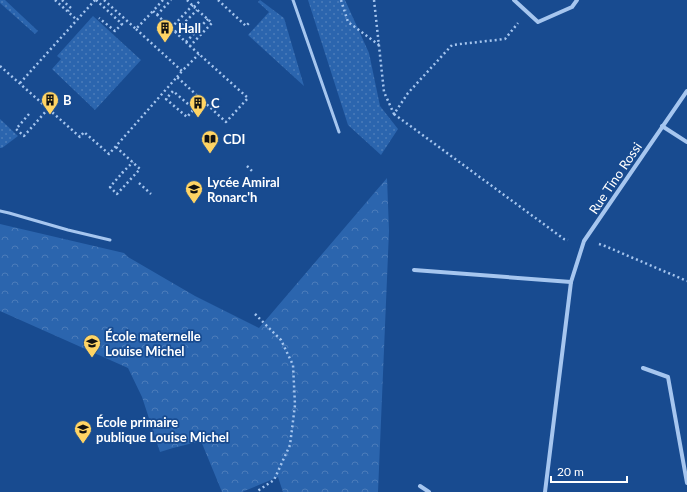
<svg xmlns="http://www.w3.org/2000/svg" width="687" height="492" font-family="Lato,sans-serif">
<style>
.grass{fill:url(#grass-dots)}
.forest{fill:url(#forest-crowns)}
.lines{fill:none;stroke-linecap:round;stroke-linejoin:round}
.path{stroke:#a6c6ef;stroke-width:2.5;stroke-dasharray:2 3;stroke-linecap:butt}
.service{stroke:#a6c6ef;stroke-width:3}
.minor{stroke:#a6c6ef;stroke-width:4}
.labels{text-anchor:middle;dominant-baseline:central;stroke-width:3.5;stroke-linejoin:round;paint-order:stroke}
.poi-label{font-size:13px;font-weight:bold;fill:#fff;stroke:#184b90;text-anchor:start}
.street-label{font-size:13px;fill:#fff;stroke:#184b90}
</style>
<defs>
<pattern id="grass-dots" width="8" height="8" patternUnits="userSpaceOnUse"><rect width="8" height="8" fill="#2b65ae"/><path d="M2 2h.1M6 6h.1" fill="none" stroke="#4b7cba" stroke-width="1.8" stroke-linecap="round"/></pattern>
<pattern id="forest-crowns" width="20" height="18" patternUnits="userSpaceOnUse"><rect width="20" height="18" fill="#2b65ae"/><path d="M2 6a3 3 0 1 1 6 0M12 15a3 3 0 1 1 6 0" fill="none" stroke="#4b7cba"/></pattern>
</defs>
<rect width="100%" height="100%" fill="#184b90"/>
<!-- grass -->
<g class="grass">
<polygon points="0,0 5,0 38,31 35,34 0,3"/>
<polygon points="260,0 284,18 304,86 248,35 269,12 258,2"/>
<polygon points="308,0 345,0 369,53 380,106 398,129 381,155 348,125"/>
<polygon points="93,16 141,60 95,110 52,69 61,59 57,56"/>
<polygon points="0,119 18,136 2,148 0,148"/>
</g>
<!-- forest -->
<polygon class="forest" points="387,178 389,231 378,492 283,492 278,477 242,492 222,492 201,441 173,448 160,452 142,397 128,368 0,311 0,224 124,253 128,257 195,296 259,328"/>
<g class="lines">
<!-- path -->
<g class="path">
<polyline points="55,0 77,20"/>
<polyline points="62,0 71,8 68,11"/>
<polyline points="96,0 122,24 115,31 99,18"/>
<polyline points="104,0 136,29 153,11"/>
<polyline points="163,0 153,11 190,46 212,23 194,7"/>
<polyline points="187,0 194,7 201,0"/>
<polyline points="218,0 246,26 249,23"/>
<polyline points="341,0 348,22 379,45"/>
<polyline points="374,0 384,92 394,114 408,93 452,45 505,39 518,23"/>
<polyline points="157,15 171,0"/>
<polyline points="171,28 193,5"/>
<polyline points="136,29 182,71 199,54"/>
<polyline points="175,32 197,10"/>
<polyline points="186,42 208,19"/>
<polyline points="0,66 80,137 84,132 109,154 177,77 226,122 248,98 190,46"/>
<polyline points="177,77 182,71"/>
<polyline points="20,83 95,0"/>
<polyline points="188,104 173,91 166,99 187,117 202,100"/>
<polyline points="29,114 16,129 24,136 48,109"/>
<polyline points="394,114 564,239 568,240"/>
<polyline points="116,147 140,169 117,194 110,187 123,172"/>
<polyline points="247,166 254,173"/>
<polyline points="122,173 133,162"/>
<polyline points="139,183 151,194"/>
<polyline points="599,244 605,246 687,281"/>
<polyline points="255,314 281,340 293,365 295,405 290,445 274,480 256,492"/>
</g>
<!-- service -->
<g class="service">
<polyline points="293,0 339,132"/>
<polyline points="0,211 9,213 68,230 110,240"/>
</g>
<!-- minor -->
<g class="minor">
<polyline points="514,0 538,22 572,7 577,0"/>
<polyline points="662,126 687,142"/>
<polyline points="414,270 571,282"/>
<polyline points="643,368 668,377 687,483"/>
<polyline points="420,486 429,492"/>
<polyline points="545,492 571,282 584,241 687,91"/>
</g>
</g>
<!-- icons -->
<defs>
<g id="building-pin" transform="scale(0.9)"><path d="M0 17L-7.5 6A9.5 9.5 0 1 1 7.5 6Z" fill="#ffd464" stroke="#184b90"/><path d="M-4-6H4V6H1V3H-1V6H-4ZM-2.5-4.3h1.7v1.8h-1.7ZM.8-4.3h1.7v1.8H.8ZM-2.5-1h1.7V.8h-1.7ZM.8-1h1.7V.8H.8Z" fill="#111"/></g>
<g id="library-pin" transform="scale(0.9)"><path d="M0 17L-7.5 6A9.5 9.5 0 1 1 7.5 6Z" fill="#ffd464" stroke="#184b90"/><path d="M-6-4Q-3-5.5-.7-3.5V5Q-3 3-6 4ZM6-4Q3-5.5 .7-3.5V5Q3 3 6 4Z" fill="#111"/></g>
<g id="school-pin" transform="scale(0.9)"><path d="M0 17L-7.5 6A9.5 9.5 0 1 1 7.5 6Z" fill="#ffd464" stroke="#184b90"/><path d="M0-5L7-2L0 1L-7-2ZM-4 1L0 2.5L4 1V4Q0 6-4 4Z" fill="#111"/></g>
</defs>
<g fill-rule="evenodd">
<use href="#building-pin" x="165" y="28"/>
<use href="#building-pin" x="50" y="100"/>
<use href="#building-pin" x="198" y="103"/>
<use href="#library-pin" x="210" y="139"/>
<use href="#school-pin" x="194" y="189"/>
<use href="#school-pin" x="92" y="343"/>
<use href="#school-pin" x="83" y="429"/>
</g>
<g class="labels">
<!-- poi labels -->
<g class="poi-label">
<text x="178" y="28">Hall</text>
<text x="63" y="100">B</text>
<text x="211" y="103">C</text>
<text x="223" y="139">CDI</text>
<text x="207" y="182">Lycée Amiral<tspan x="207" dy="15">Ronarc'h</tspan></text>
<text x="105" y="336">École maternelle<tspan x="105" dy="15">Louise Michel</tspan></text>
<text x="96" y="422">École primaire<tspan x="96" dy="15">publique Louise Michel</tspan></text>
</g>
<!-- street labels -->
<g class="street-label">
<text transform="translate(615 178) rotate(-56)">Rue Tino Rossi</text>
</g>
</g>
<!-- scale -->
<path d="M551 476v6h76v-6" fill="none" stroke="#ffffff" stroke-width="2"/>
<text x="557" y="476" font-size="12" fill="#ffffff" stroke="#184b90" stroke-width="3" paint-order="stroke">20 m</text>
</svg>
